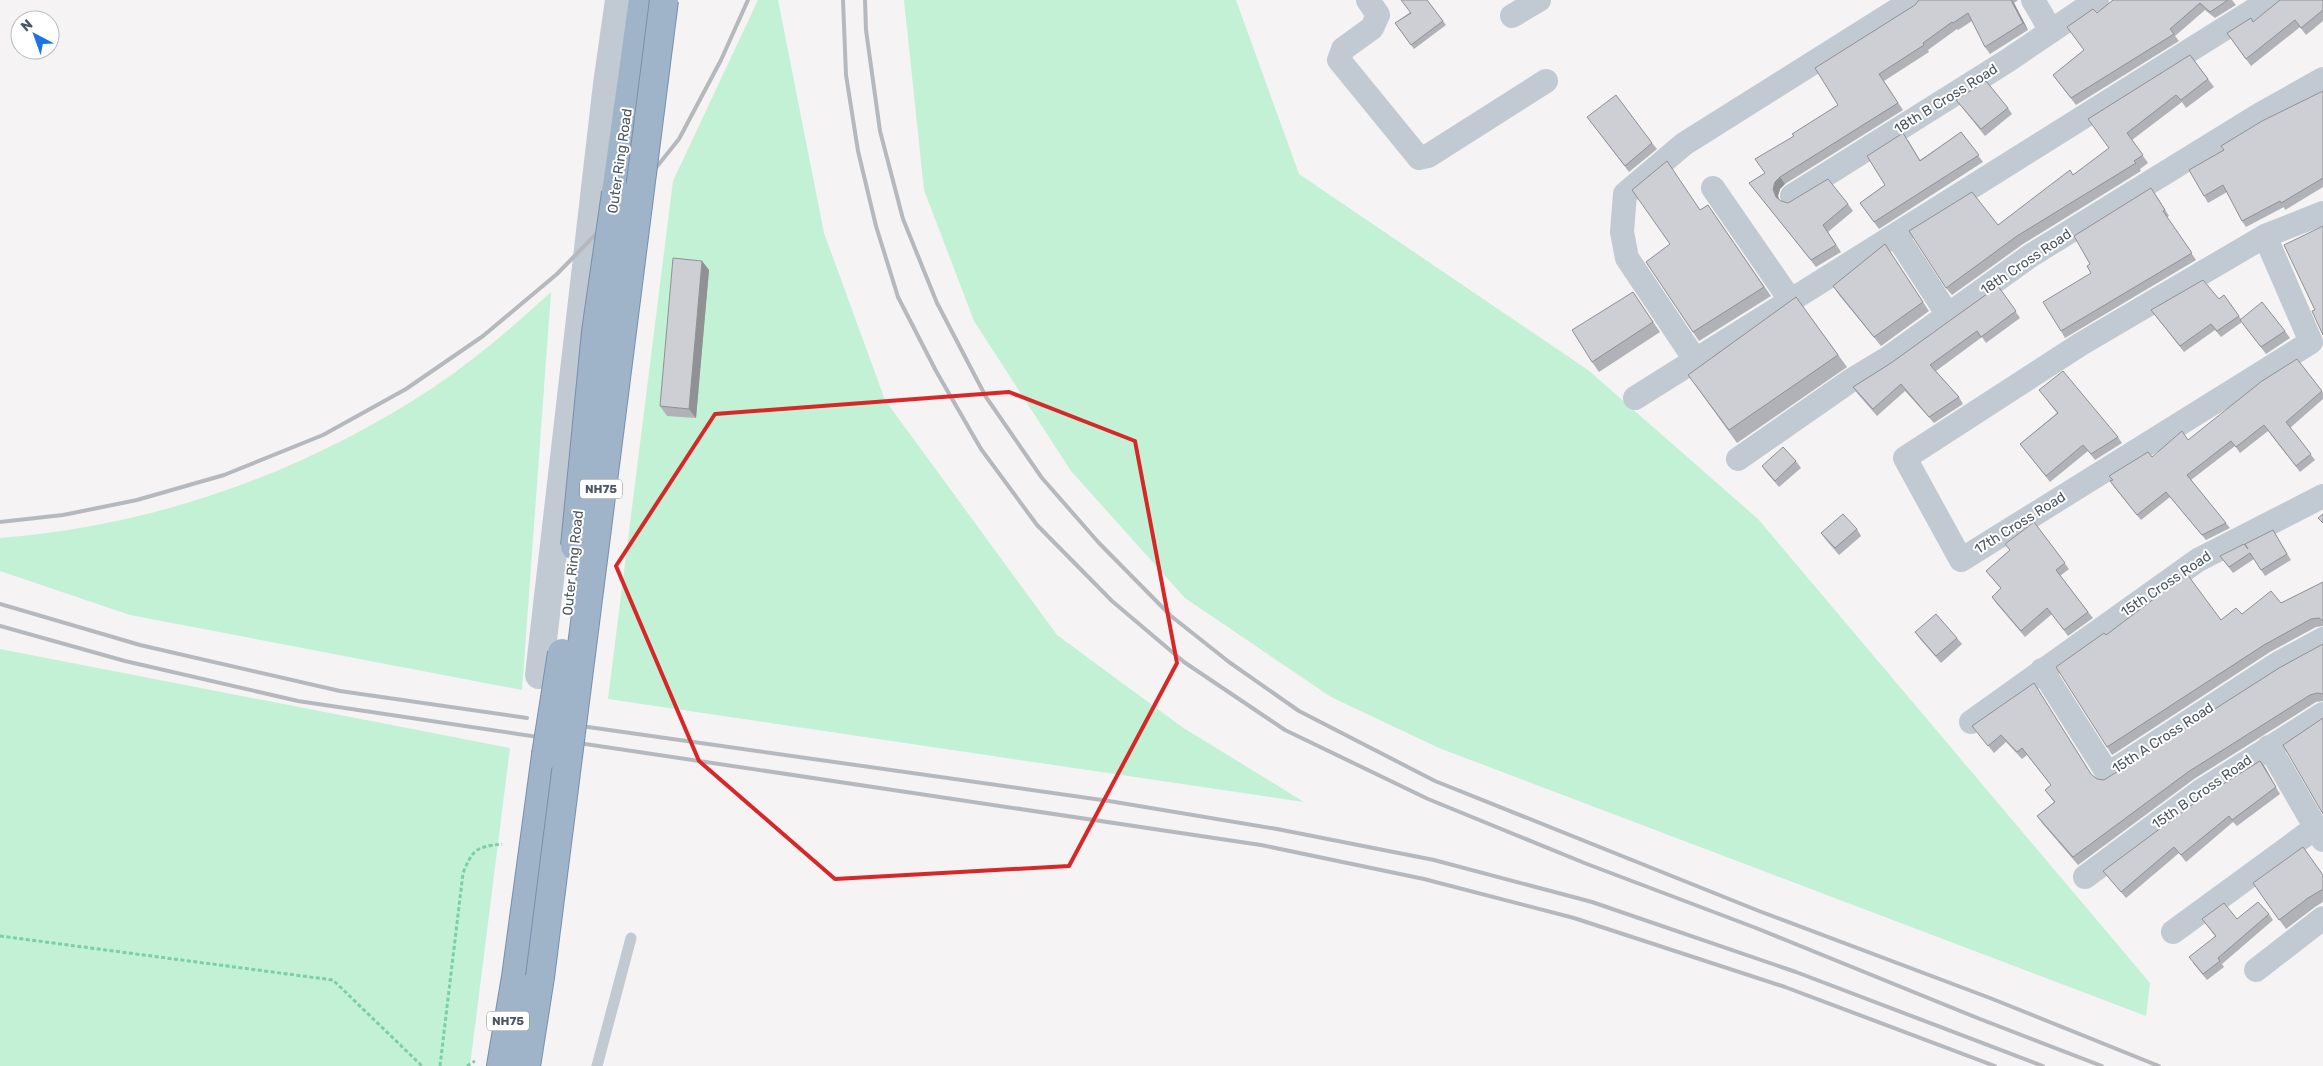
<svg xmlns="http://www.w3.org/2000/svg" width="2323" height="1066" font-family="Rubik,sans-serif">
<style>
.green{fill:#c3f1d5}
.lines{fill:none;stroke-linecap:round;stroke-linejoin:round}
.trunk-casing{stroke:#7690ad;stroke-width:30}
.path{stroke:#7ad0a6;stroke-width:3;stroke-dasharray:4 2.5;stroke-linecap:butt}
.service{stroke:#c1cad2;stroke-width:11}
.minor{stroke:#c1cad2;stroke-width:24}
.tertiary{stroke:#c1cad2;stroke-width:28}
.trunk{stroke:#9fb4c9;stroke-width:28}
.rail{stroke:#b5b8bd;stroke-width:4}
.trunk-bridge-casing{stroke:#7690ad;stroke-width:30;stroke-linecap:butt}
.trunk-bridge{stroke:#9fb4c9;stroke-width:28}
.wall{fill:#b0b2b7}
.shaded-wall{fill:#909195}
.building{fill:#cdcfd5;stroke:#909195}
.marked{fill:none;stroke:#d62828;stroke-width:4;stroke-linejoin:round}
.labels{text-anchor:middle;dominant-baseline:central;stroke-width:4;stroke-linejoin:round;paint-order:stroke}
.shield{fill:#fff;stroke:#808990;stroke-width:1}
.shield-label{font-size:12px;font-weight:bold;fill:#4a5661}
.street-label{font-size:14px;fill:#4a5661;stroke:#fff}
</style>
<rect width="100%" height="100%" fill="#f5f3f3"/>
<!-- green -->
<g class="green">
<polygon points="758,0 778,0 824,233 885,400 1057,635 1182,727 1304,802 608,699 673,181"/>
<polygon points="904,0 1236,0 1299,174 1588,370 1758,519 2150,983 2146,1016 1439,748 1331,697 1185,598 1071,471 974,321 924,190"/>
<path d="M551,292L522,690L130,615L0,571V538C155,526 304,473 434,387C476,359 514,326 551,292Z"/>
<polygon points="0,649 510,748 470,1066 0,1066"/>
</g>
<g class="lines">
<!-- trunk casing -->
<g class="trunk-casing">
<g id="trunk">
<polyline points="616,193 643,0"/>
<polyline points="501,1066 516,977 546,755"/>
<polyline points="526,1066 540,977"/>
</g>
</g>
<!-- path -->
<g class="path">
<polyline points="0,936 333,980 422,1066"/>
<path d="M440,1066L463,873C473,849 476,847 502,844"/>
<polyline points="467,1066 475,1061"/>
</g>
<!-- service -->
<polyline class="service" points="597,1066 631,938"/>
<!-- minor -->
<g class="minor">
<polyline points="1368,0 1378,15 1372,28 1343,49 1339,60 1419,158 1428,156 1546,81"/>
<polyline points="2033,0 2051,31"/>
<polyline points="1512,16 1539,0"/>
<polyline points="1713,188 1791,301"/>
<polyline points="1792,196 2007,61 2097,0"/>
<polyline points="1896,235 1948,315"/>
<polyline points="2265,236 2311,342 1961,560 1905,458 2081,344 2265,236 2323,213"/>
<polyline points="1696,361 1627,258 1622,232 1625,194 1684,144 1913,0"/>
<polyline points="1635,398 2270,0"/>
<polyline points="1738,459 1850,381 1888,358 2030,256 2259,115 2323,79"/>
<polyline points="2042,670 2108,774 2277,664 2323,639"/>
<polyline points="1971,722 2198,560 2323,496"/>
<polyline points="2269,747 2323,840"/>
<polyline points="2085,877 2201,791 2323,714"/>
<polyline points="2173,932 2315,828"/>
<polyline points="2256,970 2323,918"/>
</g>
<!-- tertiary -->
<polyline class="tertiary" points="539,675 607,84 619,0"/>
<!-- trunk -->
<use href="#trunk" class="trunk"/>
<!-- rail -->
<g class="rail">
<polyline points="843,0 846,75 858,151 876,226 898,297 936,371 981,449 1037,525 1112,601 1184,662 1285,730 1428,799 1587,864 1756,928 1980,1019 2102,1066"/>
<polyline points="865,0 866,30 880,131 903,219 937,303 986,397 1042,478 1099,543 1171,616 1229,662 1299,711 1435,781 1759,911 1990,998 2159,1066"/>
<polyline points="0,522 63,515 137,500 224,475 323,435 406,389 483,336 557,274 635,194 679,139 721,60 748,0"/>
<polyline points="0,604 140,645 340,691 527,718"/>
<polyline points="0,626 125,661 298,701 1261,845 1424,879 1574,918 1785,987 1995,1066"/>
<polyline points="574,725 1109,801 1277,829 1434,860 1592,902 1796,972 2043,1066"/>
</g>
<!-- trunk-bridge casing -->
<g class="trunk-bridge-casing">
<g id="trunk-bridge">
<polyline points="575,546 596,332 616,193"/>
<polyline points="546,755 562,653"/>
<polyline points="540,977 664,0"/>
</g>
</g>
<!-- trunk-bridge -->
<use href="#trunk-bridge" class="trunk-bridge"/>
</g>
<!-- wall -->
<g class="wall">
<polygon points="1427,0 1446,25 1414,49 1395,23"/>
<polygon points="1919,0 2018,0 2014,3 2028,30 1990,54 1985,47 1972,21 1958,30 1957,29 1928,50 1929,52 1884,81 1903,110 1785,184 1780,189 1778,196 1779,200 1781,201 1788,203 1848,204 1853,211 1828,232 1841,252 1816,267 1749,183 1765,173 1794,136 1838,105"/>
<polygon points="2113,0 2232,0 2236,5 2215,18 2205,10 2175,36 2179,41 2076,105 2053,75 2084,51 2097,13"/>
<polygon points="2323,0 2323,21 2306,35 2300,27 2251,66 2227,33 2253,22"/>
<polygon points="2190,55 2214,87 2186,108 2182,102 2132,140 2148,163 2140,169 2141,171 2023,244 1952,295 1946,288 1998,225 2073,175 2109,149"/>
<polygon points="2323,91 2323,187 2285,210 2284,207 2246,227 2242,221 2227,192 2208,203 2204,196"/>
<polygon points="1956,100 2008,108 2012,114 1985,136"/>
<polygon points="1592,123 1652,143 1657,149 1629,172"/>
<polygon points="1961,132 1983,162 1879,229 1860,203 1885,185 1908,140 1920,160"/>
<polygon points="2156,195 2169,216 2167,217 2196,260 2065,338 2061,331 2091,273"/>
<polygon points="1708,205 1771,296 1699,341 1646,262 1670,244 1700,210"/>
<polygon points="1885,244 1929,311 1881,346 1839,295 1833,286"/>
<polygon points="702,261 709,270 696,418 667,416 660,406"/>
<polygon points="1998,286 2020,318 1986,343 1982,337 1936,371 1959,397 1963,404 1934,423 1905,391 1877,416 1857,393 1853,387 1891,363"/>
<polygon points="1633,292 1660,332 1599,372 1592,362"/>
<polygon points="2224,295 2241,319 2285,331 2290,338 2266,354 2242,322 2221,337 2215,330 2184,352 2151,310 2219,299"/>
<polygon points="1796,297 1847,367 1737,443 1688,375"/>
<polygon points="2297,359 2323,393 2323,399 2290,428 2315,460 2300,472 2268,431 2240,453 2235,446 2191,480 2230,528 2206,540 2170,497 2141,520 2114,487 2110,481 2112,480 2109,476 2152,457 2188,440"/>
<polygon points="2039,390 2118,437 2122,443 2095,460 2088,451 2050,482 2020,444 2057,413"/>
<polygon points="1796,461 1801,468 1779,487 1766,472 1762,466"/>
<polygon points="2034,522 2069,569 2060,576 2093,618 2068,636 2052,614 2025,637 1996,603 1992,597 2001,589 1986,571 2010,550 2005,544"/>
<polygon points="1857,529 1861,536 1839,555 1826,540 1821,533"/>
<polygon points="2273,530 2291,560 2265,576 2254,559 2233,573 2220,556 2248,549"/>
<polygon points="2323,582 2323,626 2316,627 2270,652 2112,755 2107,747 2106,635 2221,620 2281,603"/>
<polygon points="1915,632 1957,638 1962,644 1941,663 1920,639"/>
<polygon points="2323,644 2323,701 2316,702 2194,779 2078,865 2042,823 2037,816 2054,802 2045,790 2051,785 2027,755 2022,759 2006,742 1994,753 1972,726 2039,691 2092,775 2097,779 2104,780"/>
<polygon points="2260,761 2280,794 2237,826 2233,822 2186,862 2179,853 2126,898 2103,871"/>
<polygon points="2323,875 2323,902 2315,907 2286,929 2253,883"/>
<polygon points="2269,914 2273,920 2222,964 2224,967 2207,980 2193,963 2215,936 2202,919 2237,919"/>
</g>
<!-- shaded-wall -->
<g class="shaded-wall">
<polygon points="2011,0 2014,3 2028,30 2023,23"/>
<polygon points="1780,177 1785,184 1780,189 1778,196 1781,204 1776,197 1773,189 1775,182"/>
<polygon points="702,261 709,270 696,418 689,409"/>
<polygon points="2260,761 2265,767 2280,794 2276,787"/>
</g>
<!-- building -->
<g class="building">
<polygon points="1401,0 1427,0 1443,21 1411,45 1395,23 1411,13"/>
<polygon points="1919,0 2011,0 2023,23 1985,47 1968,13 1953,23 1952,22 1923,43 1924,45 1879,74 1898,103 1780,177 1775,182 1773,189 1776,197 1781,201 1788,203 1828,179 1848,204 1823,225 1836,245 1811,260 1749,183 1765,173 1755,159 1794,136 1792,134 1838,105 1815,68 1915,5"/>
<polygon points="2113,0 2228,0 2210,12 2200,3 2170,29 2174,34 2071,98 2053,75 2084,50 2067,27 2093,9 2097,13"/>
<polygon points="2280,0 2323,0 2323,10 2301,28 2295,20 2246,59 2227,33 2251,18 2253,22"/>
<polygon points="2190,55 2208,79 2181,100 2176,95 2127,133 2143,155 2134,161 2136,163 2017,236 1946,288 1909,231 1972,192 1998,225 2070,170 2073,175 2109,148 2088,119"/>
<polygon points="1986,81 2008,108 1981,129 1956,100"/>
<polygon points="2323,91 2323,178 2281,203 2280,201 2242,221 2223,185 2204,196 2189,170 2224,150 2221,146 2262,121"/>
<polygon points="1616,95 1652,143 1625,166 1587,117"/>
<polygon points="1961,132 1979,155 1874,222 1860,203 1885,185 1867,156 1903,133 1920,161"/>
<polygon points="1667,161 1700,210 1708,205 1764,287 1693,332 1646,262 1670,244 1632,190"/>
<polygon points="2151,188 2165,210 2163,211 2192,253 2061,331 2043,302 2091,273 2087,266 2090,264 2074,236"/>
<polygon points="2323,226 2323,335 2312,311 2315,310 2284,245"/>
<polygon points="1885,244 1923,302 1874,337 1833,286"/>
<polygon points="673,258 702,261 689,409 660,406"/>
<polygon points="2203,280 2219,299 2224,295 2239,316 2217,331 2211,324 2180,346 2151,310"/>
<polygon points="1998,286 2016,311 1981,337 1977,331 1930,365 1959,397 1929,417 1901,384 1873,409 1853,387 1891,363"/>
<polygon points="1633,292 1653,322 1592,362 1572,330"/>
<polygon points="1796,297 1838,355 1729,430 1688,375"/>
<polygon points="2262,302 2285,331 2261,347 2240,320"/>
<polygon points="2297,359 2322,391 2286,422 2311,454 2296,466 2264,425 2236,447 2231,441 2187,475 2226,523 2202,535 2166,492 2137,515 2110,481 2113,480 2109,476 2148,452 2152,457 2182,431 2188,440 2262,381"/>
<polygon points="2063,371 2118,437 2091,454 2083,445 2046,476 2020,444 2058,413 2039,390"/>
<polygon points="1783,447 1796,461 1775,481 1762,466"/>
<polygon points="1843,514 1857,529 1835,548 1821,533"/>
<polygon points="2323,514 2323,523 2318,518"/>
<polygon points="2034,522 2065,563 2056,570 2088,612 2064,630 2047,608 2021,631 1992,597 2001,588 1986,571 2010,550 2005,544"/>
<polygon points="2273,530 2287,554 2261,570 2250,553 2229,567 2220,556 2244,544 2248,549 2245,544"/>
<polygon points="2187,574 2221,620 2236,608 2242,614 2271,591 2281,603 2323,582 2323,621 2319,618 2311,619 2264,645 2107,747 2056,667 2104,633 2106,635"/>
<polygon points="1936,614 1957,638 1936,656 1915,632"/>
<polygon points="2323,644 2323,694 2317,693 2310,695 2188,772 2073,857 2037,816 2055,802 2045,790 2051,785 2022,748 2017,752 2001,735 1988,746 1972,726 2034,683 2091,774 2097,779 2104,780 2279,668"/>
<polygon points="2323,718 2323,814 2283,745"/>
<polygon points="2260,761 2276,787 2232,820 2229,816 2181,855 2174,847 2121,892 2103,871 2204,796"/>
<polygon points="2303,847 2323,875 2323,889 2308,898 2279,920 2253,883"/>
<polygon points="2258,902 2269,914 2218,958 2220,961 2203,974 2189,957 2216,936 2202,919 2224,903 2237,919"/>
</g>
<!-- marked area -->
<path class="marked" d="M1009,392L1135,441L1177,663L1069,866L835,879L699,761L616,566L715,414Z"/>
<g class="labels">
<!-- shield labels -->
<g class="shield">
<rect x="580" y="479.5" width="42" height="19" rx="4"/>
<rect x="487" y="1011.5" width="42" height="19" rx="4"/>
</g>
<g class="shield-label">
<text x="601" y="489">NH75</text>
<text x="508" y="1021">NH75</text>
</g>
<!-- street labels -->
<g class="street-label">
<text transform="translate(1946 99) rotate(-32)">18th B Cross Road</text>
<text transform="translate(620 161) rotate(-82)">Outer Ring Road</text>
<text transform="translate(2026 262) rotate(-34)">18th Cross Road</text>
<text transform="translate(2020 523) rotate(-32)">17th Cross Road</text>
<text transform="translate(573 563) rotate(-84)">Outer Ring Road</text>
<text transform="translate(2166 584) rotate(-34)">15th Cross Road</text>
<text transform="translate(2163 738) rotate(-33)">15th A Cross Road</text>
<text transform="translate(2202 792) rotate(-35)">15th B Cross Road</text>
</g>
</g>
<!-- north arrow -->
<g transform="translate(35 35) rotate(319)"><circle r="24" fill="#ffffff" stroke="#b7bbc0"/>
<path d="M0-4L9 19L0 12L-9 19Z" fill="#1a73e8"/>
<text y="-8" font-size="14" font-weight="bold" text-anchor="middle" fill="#4a5661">N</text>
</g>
</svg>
